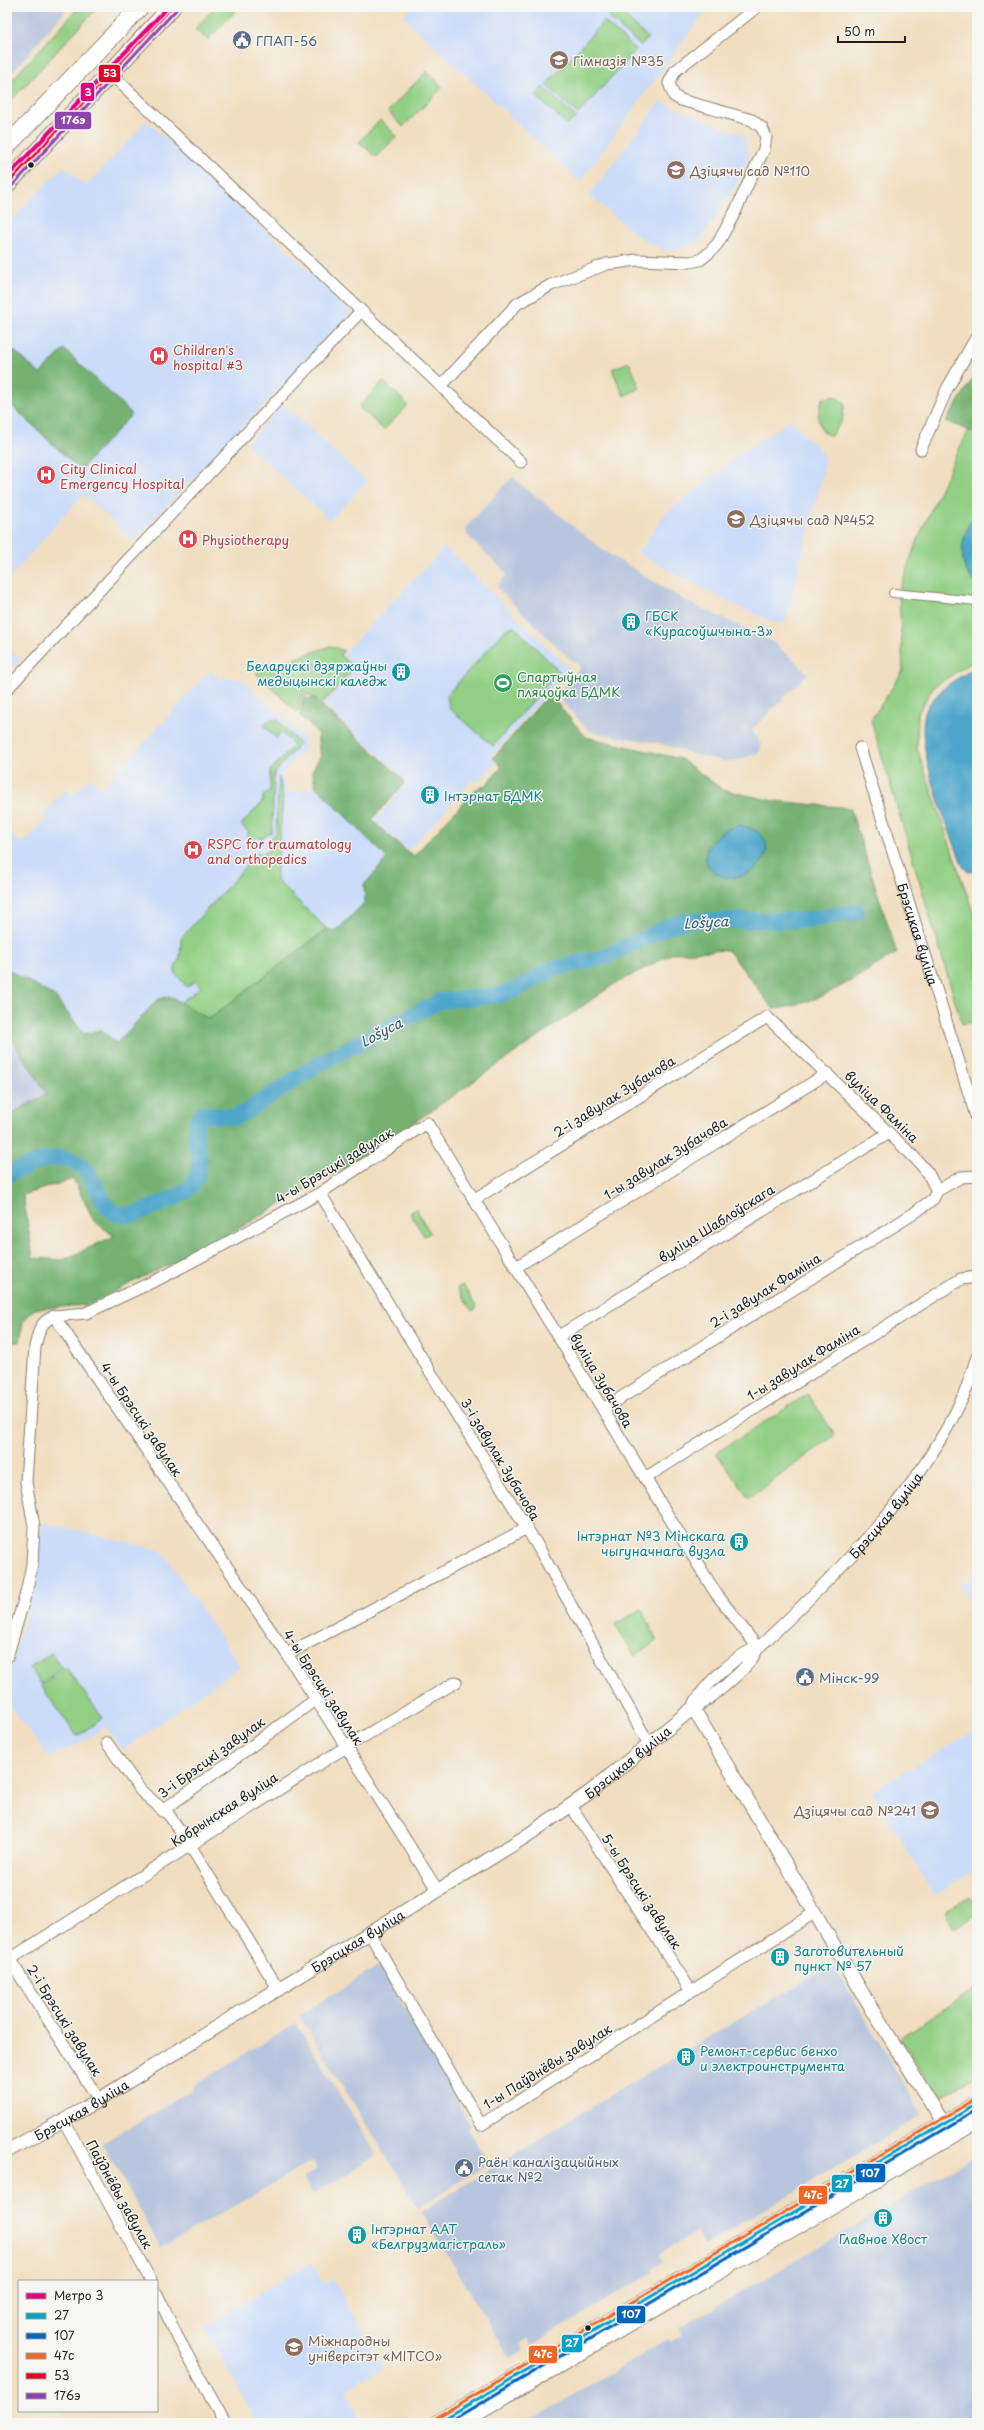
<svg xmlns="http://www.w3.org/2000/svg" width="984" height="2430" font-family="'Playpen Sans',sans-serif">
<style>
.built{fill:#cadcf9}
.industrial{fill:#b7c5de}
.green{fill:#92cf84;stroke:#577650}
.forest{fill:#75b272;stroke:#486747;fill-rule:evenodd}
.water{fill:#4da6ca;stroke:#346173}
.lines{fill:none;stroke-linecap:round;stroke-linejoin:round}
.river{stroke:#4da6ca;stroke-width:16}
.pedestrian-casing{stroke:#867d6e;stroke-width:10}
.minor-casing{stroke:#867d6e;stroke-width:13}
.tertiary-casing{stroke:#867d6e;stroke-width:15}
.secondary-casing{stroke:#867d6e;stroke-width:17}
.primary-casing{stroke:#867d6e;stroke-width:19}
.pedestrian{stroke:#fff;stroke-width:8}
.minor{stroke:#fff;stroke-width:11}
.tertiary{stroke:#fff;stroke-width:13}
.secondary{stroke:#fff;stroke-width:15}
.primary{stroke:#fff;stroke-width:17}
.bus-1-casing{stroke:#f6f6f2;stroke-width:6}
.bus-2-casing{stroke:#f6f6f2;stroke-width:6}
.bus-3-casing{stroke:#f6f6f2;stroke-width:6}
.bus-4-casing{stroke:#f6f6f2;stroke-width:6}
.bus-5-casing{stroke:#f6f6f2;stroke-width:6}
.bus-1{stroke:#01a2c5;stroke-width:3}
.bus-2{stroke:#0065bd;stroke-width:3}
.bus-3{stroke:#f26522;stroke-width:3}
.bus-4{stroke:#e4002b;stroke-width:3}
.bus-5{stroke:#8e44ad;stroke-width:3}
.metro-1-casing{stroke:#f6f6f2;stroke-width:7}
.metro-1{stroke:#e5007d;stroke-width:4}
.bus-dot{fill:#1c1c1c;stroke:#f6f6f2;stroke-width:1.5}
.labels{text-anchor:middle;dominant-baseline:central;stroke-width:3;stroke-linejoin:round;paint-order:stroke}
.service-label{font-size:13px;fill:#4e5e75;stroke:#f6f6f2;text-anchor:start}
.education-label{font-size:13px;fill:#785e54;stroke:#f6f6f2;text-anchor:start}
.health-label{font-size:13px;fill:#be3a42;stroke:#f6f6f2;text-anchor:start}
.culture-label{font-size:13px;fill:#0d838f;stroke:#f6f6f2;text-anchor:start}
.leisure-label{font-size:13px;fill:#27864d;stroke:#f6f6f2;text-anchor:start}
.street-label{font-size:13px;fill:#1c1c1c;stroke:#f6f6f2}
.water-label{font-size:14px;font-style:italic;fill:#325a6a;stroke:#f6f6f2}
.line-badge{stroke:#f6f6f2;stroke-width:1.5}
.badge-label{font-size:11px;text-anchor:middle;font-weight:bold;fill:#fff}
</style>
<rect width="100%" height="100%" fill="#f6f6f2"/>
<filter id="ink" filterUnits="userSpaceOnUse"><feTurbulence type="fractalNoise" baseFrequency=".025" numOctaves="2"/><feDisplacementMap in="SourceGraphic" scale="8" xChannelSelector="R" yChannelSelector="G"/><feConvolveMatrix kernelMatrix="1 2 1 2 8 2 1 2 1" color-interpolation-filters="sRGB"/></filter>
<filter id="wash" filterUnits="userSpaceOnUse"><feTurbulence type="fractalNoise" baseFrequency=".012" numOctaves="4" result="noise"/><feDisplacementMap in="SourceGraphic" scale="16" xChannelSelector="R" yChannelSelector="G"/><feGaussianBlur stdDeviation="0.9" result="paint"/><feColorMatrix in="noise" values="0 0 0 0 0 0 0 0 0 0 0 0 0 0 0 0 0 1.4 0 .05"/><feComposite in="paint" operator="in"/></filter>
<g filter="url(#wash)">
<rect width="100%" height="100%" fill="#f1dec0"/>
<!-- built -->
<g class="built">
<polygon points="411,7 708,7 580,182 403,16"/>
<polygon points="660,102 744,136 749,157 738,182 698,243 665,251 636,235 589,195"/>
<polygon points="147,121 349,307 351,313 134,541 83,494 7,581 7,225 64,166 86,186"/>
<polygon points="283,404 367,482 330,520 246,444"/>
<polygon points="790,420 823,453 825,465 785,623 774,622 736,606 638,553 665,514 741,453"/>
<polygon points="445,547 569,668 490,758 496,763 480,780 471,781 410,849 405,849 375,820 405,785 404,778 324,705 356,668 343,654"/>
<polygon points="7,647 21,659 7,674"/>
<polygon points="209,672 213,672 222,681 225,678 241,679 303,737 306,747 281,775 290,793 316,787 387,858 364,885 365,902 336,931 327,929 209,1019 169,996 157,1000 117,1043 100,1030 84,1034 55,997 7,969 7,931 9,929 7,927 7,841 12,835 20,842 29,839 48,818 43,814 65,789 73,796 90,778 101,789"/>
<polygon points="42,1522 162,1551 240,1666 123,1750 105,1727 77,1745 49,1757 7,1702 7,1677 32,1594"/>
<polygon points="977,1575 977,1616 960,1585"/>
<polygon points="977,1729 977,1869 934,1895 872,1791"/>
<polygon points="311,2262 325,2284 333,2279 384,2368 345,2389 363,2423 257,2423 204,2327"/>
</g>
<!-- industrial -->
<g class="industrial">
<polygon points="7,7 69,7 7,78"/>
<polygon points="512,477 604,551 684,600 773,642 808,673 752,730 760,742 761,750 758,753 735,761 723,761 696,755 662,744 590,732 556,695 580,669 578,663 569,658 501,592 497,587 507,574 468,536 465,528"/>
<polygon points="7,1032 47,1094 7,1116"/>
<polygon points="833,1964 922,2115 704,2246 697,2232 661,2253 659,2256 663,2262 652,2269 653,2272 532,2345 528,2338 520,2343 524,2350 510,2358 421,2212 620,2089"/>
<polygon points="380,1965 471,2126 467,2129 489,2163 418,2208 299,2015"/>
<polygon points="296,2023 377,2155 313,2195 303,2178 317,2169 312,2161 161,2248 102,2143 194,2089 193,2086"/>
<polygon points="977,2155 977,2423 526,2423 668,2340 671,2343 683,2336 679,2329"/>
</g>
<!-- green -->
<g class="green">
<polygon points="79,7 98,7 7,105 7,85"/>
<polygon points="215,7 239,7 208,40 195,29"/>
<polygon points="616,8 648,38 641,46 608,17"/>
<polygon points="604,21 636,50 578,114 546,85"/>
<polygon points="427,71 443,87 403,127 388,111"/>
<polygon points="543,87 576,117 568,125 536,96"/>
<polygon points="380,120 397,136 376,157 359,142"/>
<polygon points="629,362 640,388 624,396 612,369"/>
<polygon points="383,381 408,405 384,430 359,407"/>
<polygon points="834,396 845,403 842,421 831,436 822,431 818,417 822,399"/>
<polygon points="977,414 977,659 933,687 918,713 917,748 977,924 977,1021 962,1024 871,720 903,671 899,591 915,546 955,457"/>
<polygon points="514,626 559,671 493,746 449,708 447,695 506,629"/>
<polygon points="331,646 344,651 340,655 354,668 323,703 309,695 301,696 298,713 256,673 266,663 275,665"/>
<polygon points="268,720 278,720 299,744 274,774 272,832 262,838 257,837 253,841 246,835 249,832 241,825 263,801 263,796 270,791 270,771 294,745 282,733 277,738 263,725"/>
<polygon points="279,777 283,798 276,880 327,929 209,1019 180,1003 201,987 195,981 187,987 175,973 175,968 180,958 181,938 258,853 264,854 269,850 268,842 276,833"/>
<polygon points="416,1209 430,1233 424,1236 410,1213"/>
<polygon points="463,1285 477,1308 472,1311 457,1288"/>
<polygon points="808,1394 835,1435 749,1498 716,1453"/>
<polygon points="642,1609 657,1641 635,1656 615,1624"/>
<polygon points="51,1653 62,1668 41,1684 30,1668"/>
<polygon points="66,1668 103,1718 77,1736 41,1686"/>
<polygon points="970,1897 977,1908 977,1914 954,1928 945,1912"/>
<polygon points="977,1987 977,2075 938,2098 900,2038"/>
</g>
<!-- forest -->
<g class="forest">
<polygon points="7,344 40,374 64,349 132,414 80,470 7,401"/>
<polygon points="977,372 977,434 946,421"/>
<path d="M549,694L586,737L681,759L723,790L774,801L850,808L897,953C859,975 818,1006 773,1009L728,950L673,953L613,985L373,1151L184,1260L159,1269L87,1305L34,1309L23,1322L20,1342L7,1343V1116L47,1094L7,1032V969L55,997L84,1034L100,1030L117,1043L157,1000L169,996L209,1019L327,929L336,931L365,902L364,885L387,858L316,787L312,771L321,755L319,751L317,732L300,716L303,698L315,699L403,779V785L372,820L405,850L414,856L476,789L485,786L502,767L493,758ZM73,1179L94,1221L114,1236L63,1260L33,1258L23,1195Z"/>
</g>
<!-- water -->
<g class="water">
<path d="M977,513V584C955,567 960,532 977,513Z"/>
<path d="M977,665V871L968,872L963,867C951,833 906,732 930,703C936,696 943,687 952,682C960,676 969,673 977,665Z"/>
<path d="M741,825C800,842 743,896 713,871C692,852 721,827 741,825Z"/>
</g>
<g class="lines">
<!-- river -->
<path class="river" d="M7,1175C22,1169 39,1159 55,1158C108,1155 89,1232 140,1212C156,1205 176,1200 189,1188C213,1164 185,1131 201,1114L234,1117L244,1113L317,1065L440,1001L500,995L515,990L553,969L605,957L669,926L687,921L806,920L857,912"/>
</g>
</g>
<g filter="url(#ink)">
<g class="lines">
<!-- pedestrian casing -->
<g class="pedestrian-casing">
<polyline id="pedestrian" points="893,593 977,601"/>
</g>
<!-- minor casing -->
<g class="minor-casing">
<g id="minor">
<polyline points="111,74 521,462"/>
<polyline points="441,386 517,304 551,285 607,264 637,260 690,262 700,260 710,252 718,243 735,212 764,149 766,137 762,128 752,120 681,100 674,96 669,83 675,71 757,7"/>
<polyline points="921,449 947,389 977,336"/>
<polyline points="7,689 361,311"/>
<path id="s1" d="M860,748L977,1119"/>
<polyline points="320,1193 537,1545 649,1744"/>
<polyline points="475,1199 767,1017 914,1157 928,1173 937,1191 961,1177 977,1176"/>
<polyline points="516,1267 828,1073"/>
<polyline points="559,1336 889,1133"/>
<polyline points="603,1409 913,1214 933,1199 937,1191"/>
<polyline points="645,1478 961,1279 977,1277"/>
<polyline points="287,1654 527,1528"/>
<path d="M7,1657L26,1593L32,1565L34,1526L26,1482L35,1347C39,1331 39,1323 54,1316"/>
<path id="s2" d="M693,1708C706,1704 743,1671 751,1660C754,1656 756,1651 759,1647C836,1575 918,1494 963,1397C969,1384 972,1370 977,1357"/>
<path d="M693,1708C699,1689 739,1652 758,1648"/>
<polyline points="107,1743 141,1791 169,1815 191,1847 279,1990"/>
<polyline points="571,1806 691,1991"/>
<polyline points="162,1811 315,1700"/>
<polyline points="438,1891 287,1654 54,1316 86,1313 163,1277 320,1193 427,1123 715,1592 758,1648"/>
<polyline points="370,1934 481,2125 814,1913"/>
<polyline points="7,1955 99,2100"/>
<polyline points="7,1961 346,1747 456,1682"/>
<polyline points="64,2121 151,2281"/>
<polyline points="157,2294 178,2338 225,2423"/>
</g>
</g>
<!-- tertiary casing -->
<g class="tertiary-casing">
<g id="tertiary">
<path id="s3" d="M7,2151L82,2110L525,1837L590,1792L693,1708L872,2009L944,2124"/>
</g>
</g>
<!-- secondary casing -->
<g class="secondary-casing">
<g id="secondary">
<polyline points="437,2423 977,2104"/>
<polyline points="460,2423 977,2121"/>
</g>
</g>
<!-- primary casing -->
<g class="primary-casing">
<g id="primary">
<polyline points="7,146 140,7"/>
<polyline points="7,184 172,7"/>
</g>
</g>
<!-- pedestrian -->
<use href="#pedestrian" class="pedestrian"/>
<!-- minor -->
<use href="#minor" class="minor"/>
<!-- tertiary -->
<use href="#tertiary" class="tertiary"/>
<!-- secondary -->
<use href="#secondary" class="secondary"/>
<!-- primary -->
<use href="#primary" class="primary"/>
<!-- bus-1 casing -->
<g class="bus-1-casing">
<polyline id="bus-1" points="437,2423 977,2104"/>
</g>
<!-- bus-2 casing -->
<g class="bus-2-casing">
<polyline id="bus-2" points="447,2423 977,2110"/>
</g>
<!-- bus-3 casing -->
<g class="bus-3-casing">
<polyline id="bus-3" points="434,2419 974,2100"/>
</g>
<!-- bus-4 casing -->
<g class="bus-4-casing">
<polyline id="bus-4" points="7,184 172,7"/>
</g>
<!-- bus-5 casing -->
<g class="bus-5-casing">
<polyline id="bus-5" points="11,187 176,10"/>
</g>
<!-- bus-1 -->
<use href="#bus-1" class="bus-1"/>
<!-- bus-2 -->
<use href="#bus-2" class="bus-2"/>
<!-- bus-3 -->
<use href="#bus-3" class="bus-3"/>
<!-- bus-4 -->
<use href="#bus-4" class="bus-4"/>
<!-- bus-5 -->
<use href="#bus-5" class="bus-5"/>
<!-- metro-1 casing -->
<g class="metro-1-casing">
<polyline id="metro-1" points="7,177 168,7"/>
</g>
<!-- metro-1 -->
<use href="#metro-1" class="metro-1"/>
</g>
</g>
<!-- icons -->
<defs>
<g id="civic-disc" transform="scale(1)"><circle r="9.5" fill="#5c6f8a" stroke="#f6f6f2"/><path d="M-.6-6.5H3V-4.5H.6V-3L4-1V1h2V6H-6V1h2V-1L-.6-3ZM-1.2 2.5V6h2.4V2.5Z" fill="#fff"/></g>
<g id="school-disc" transform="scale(1)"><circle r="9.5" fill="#8d6e63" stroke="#f6f6f2"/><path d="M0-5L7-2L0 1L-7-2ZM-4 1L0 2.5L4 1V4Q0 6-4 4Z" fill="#fff"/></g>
<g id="hospital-disc" transform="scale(1)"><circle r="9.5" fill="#e0444e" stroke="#f6f6f2"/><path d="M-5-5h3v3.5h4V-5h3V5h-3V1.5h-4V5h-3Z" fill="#fff"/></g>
<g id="building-disc" transform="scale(1)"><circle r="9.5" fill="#0f9aa8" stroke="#f6f6f2"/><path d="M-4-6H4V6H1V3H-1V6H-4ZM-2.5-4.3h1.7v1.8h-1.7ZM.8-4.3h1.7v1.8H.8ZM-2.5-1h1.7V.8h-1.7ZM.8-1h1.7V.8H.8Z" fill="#fff"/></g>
<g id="stadium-disc" transform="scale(1)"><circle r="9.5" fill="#2e9e5b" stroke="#f6f6f2"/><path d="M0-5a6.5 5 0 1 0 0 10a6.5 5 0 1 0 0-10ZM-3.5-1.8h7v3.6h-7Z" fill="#fff"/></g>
<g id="university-disc" transform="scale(1)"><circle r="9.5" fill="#8d6e63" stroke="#f6f6f2"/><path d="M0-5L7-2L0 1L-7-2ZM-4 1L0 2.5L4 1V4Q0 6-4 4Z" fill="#fff"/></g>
</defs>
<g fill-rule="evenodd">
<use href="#civic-disc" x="242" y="40"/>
<use href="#school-disc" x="559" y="60"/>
<use href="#school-disc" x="676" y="170"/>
<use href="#hospital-disc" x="159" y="356"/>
<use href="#hospital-disc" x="46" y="475"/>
<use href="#school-disc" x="736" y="519"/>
<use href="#hospital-disc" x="188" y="539"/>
<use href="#building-disc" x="631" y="622"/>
<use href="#building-disc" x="401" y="672"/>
<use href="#stadium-disc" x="503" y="683"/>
<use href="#building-disc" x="430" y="795"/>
<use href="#hospital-disc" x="193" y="850"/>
<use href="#building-disc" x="739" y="1542"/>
<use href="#civic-disc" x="805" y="1677"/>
<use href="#school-disc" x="930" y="1810"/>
<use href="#building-disc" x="780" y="1957"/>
<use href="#building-disc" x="686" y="2057"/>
<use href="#civic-disc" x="464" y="2168"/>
<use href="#building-disc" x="883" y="2218"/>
<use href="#building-disc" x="357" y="2235"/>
<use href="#university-disc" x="294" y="2347"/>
</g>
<!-- markers -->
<g class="bus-dot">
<circle cx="31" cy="165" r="3.5"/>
<circle cx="588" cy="2328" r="3.5"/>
</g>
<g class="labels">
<!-- service labels -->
<g class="service-label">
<text x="256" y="40">ГПАП-56</text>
<text x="819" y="1677">Мінск-99</text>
<text x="478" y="2161">Раён каналізацыйных<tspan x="478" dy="15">сетак №2</tspan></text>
</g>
<!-- education labels -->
<g class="education-label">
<text x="573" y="60">Гімназія №35</text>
<text x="690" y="170">Дзіцячы сад №110</text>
<text x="750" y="519">Дзіцячы сад №452</text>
<text x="916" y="1810" text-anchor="end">Дзіцячы сад №241</text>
<text x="308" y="2340">Міжнародны<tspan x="308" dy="15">універсітэт «МІТСО»</tspan></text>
</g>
<!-- health labels -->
<g class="health-label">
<text x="173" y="349">Children's<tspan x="173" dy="15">hospital #3</tspan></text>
<text x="60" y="468">City Clinical<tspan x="60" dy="15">Emergency Hospital</tspan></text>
<text x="202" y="539">Physiotherapy</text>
<text x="207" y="843">RSPC for traumatology<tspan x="207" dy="15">and orthopedics</tspan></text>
</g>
<!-- culture labels -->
<g class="culture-label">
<text x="645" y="615">ГБСК<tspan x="645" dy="15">«Курасоўшчына-3»</tspan></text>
<text x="387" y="665" text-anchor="end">Беларускі дзяржаўны<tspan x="387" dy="15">медыцынскі каледж</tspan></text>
<text x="444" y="795">Інтэрнат БДМК</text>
<text x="725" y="1535" text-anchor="end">Інтэрнат №3 Мінскага<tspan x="725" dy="15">чыгуначнага вузла</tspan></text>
<text x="794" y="1950">Заготовительный<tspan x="794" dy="15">пункт № 57</tspan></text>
<text x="700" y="2050">Ремонт-сервис бенхо<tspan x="700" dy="15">и электроинструмента</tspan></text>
<text x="371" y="2228">Інтэрнат ААТ<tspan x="371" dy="15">«Белгрузмагістраль»</tspan></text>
<text x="883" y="2238" text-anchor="middle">Главное Хвост</text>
</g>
<!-- leisure labels -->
<g class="leisure-label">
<text x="517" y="676">Спартыўная<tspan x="517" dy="15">пляцоўка БДМК</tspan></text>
</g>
<!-- street labels -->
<g class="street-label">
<text stroke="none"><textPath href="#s1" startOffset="195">Брэсцкая вуліца</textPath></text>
<text transform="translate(614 1096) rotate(-32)">2-і завулак Зубачова</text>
<text transform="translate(882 1106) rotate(44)">вуліца Фаміна</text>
<text transform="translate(665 1158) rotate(-32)">1-ы завулак Зубачова</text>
<text transform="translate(334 1165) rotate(-31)">4-ы Брэсцкі завулак</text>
<text transform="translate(716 1223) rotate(-32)">вуліца Шаблоўскага</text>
<text transform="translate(765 1290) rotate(-32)">2-і завулак Фаміна</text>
<text transform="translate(803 1362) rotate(-32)">1-ы завулак Фаміна</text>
<text transform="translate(602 1380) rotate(59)">вуліца Зубачова</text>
<text transform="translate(142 1419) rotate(56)">4-ы Брэсцкі завулак</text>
<text transform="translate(501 1459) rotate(59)">3-і завулак Зубачова</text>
<text stroke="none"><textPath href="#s2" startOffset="274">Брэсцкая вуліца</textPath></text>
<text transform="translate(324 1687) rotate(57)">4-ы Брэсцкі завулак</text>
<text transform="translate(211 1757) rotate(-36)">3-і Брэсцкі завулак</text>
<text stroke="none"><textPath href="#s3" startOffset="733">Брэсцкая вуліца</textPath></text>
<text transform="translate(224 1809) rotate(-33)">Кобрынская вуліца</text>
<text transform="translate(642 1891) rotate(57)">5-ы Брэсцкі завулак</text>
<text stroke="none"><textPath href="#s3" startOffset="409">Брэсцкая вуліца</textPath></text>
<text transform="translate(65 2020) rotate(58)">2-і Брэсцкі завулак</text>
<text transform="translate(547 2066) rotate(-32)">1-ы Паўднёвы завулак</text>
<text stroke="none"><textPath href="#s3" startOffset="85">Брэсцкая вуліца</textPath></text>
<text transform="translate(120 2194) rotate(61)">Паўднёвы завулак</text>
</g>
<!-- water labels -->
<g class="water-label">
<text transform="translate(706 922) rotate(-3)">Lošyca</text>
<text transform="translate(381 1032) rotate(-28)">Lošyca</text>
</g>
</g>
<g class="line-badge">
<rect x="98" y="64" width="23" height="19" rx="4" fill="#e4002b"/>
<rect x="80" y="82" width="15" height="20" rx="4" fill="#e5007d"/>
<rect x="54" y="111" width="38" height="19" rx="4" fill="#8e44ad"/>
<rect x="855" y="2163" width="31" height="20" rx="4" fill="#0065bd"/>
<rect x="831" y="2174" width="22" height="19" rx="4" fill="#01a2c5"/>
<rect x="798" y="2185" width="30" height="20" rx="4" fill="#f26522"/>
<rect x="616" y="2305" width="30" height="19" rx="4" fill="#0065bd"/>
<rect x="561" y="2334" width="22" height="19" rx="4" fill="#01a2c5"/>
<rect x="528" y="2345" width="30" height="19" rx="4" fill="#f26522"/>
</g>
<g class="badge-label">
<text x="110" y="77">53</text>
<text x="88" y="96">3</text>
<text x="73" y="124">176э</text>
<text x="870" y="2177">107</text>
<text x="842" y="2188">27</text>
<text x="813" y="2199">47с</text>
<text x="631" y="2318">107</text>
<text x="572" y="2347">27</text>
<text x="543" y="2358">47с</text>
</g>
<!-- margin -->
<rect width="984" height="2430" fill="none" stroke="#f6f6f2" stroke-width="24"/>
<!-- legend -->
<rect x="18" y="2280" width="140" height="132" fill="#f6f6f2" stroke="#9f9f9c"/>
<rect x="26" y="2293" width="20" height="6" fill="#e5007d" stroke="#9f9f9c"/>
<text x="54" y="2300" font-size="12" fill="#1c1c1c">Метро 3</text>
<rect x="26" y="2313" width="20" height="6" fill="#01a2c5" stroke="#9f9f9c"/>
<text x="54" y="2320" font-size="12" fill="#1c1c1c">27</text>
<rect x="26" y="2333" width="20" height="6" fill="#0065bd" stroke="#9f9f9c"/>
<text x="54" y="2340" font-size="12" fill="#1c1c1c">107</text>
<rect x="26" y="2353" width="20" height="6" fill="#f26522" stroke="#9f9f9c"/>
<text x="54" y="2360" font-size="12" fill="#1c1c1c">47с</text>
<rect x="26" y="2373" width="20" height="6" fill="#e4002b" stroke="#9f9f9c"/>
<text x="54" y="2380" font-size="12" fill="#1c1c1c">53</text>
<rect x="26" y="2393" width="20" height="6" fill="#8e44ad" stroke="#9f9f9c"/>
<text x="54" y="2400" font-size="12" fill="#1c1c1c">176э</text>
<!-- scale -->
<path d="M838 36v6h67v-6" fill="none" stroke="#1c1c1c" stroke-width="2"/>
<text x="844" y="36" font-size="12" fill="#1c1c1c" stroke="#f6f6f2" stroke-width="3" paint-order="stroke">50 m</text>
</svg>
